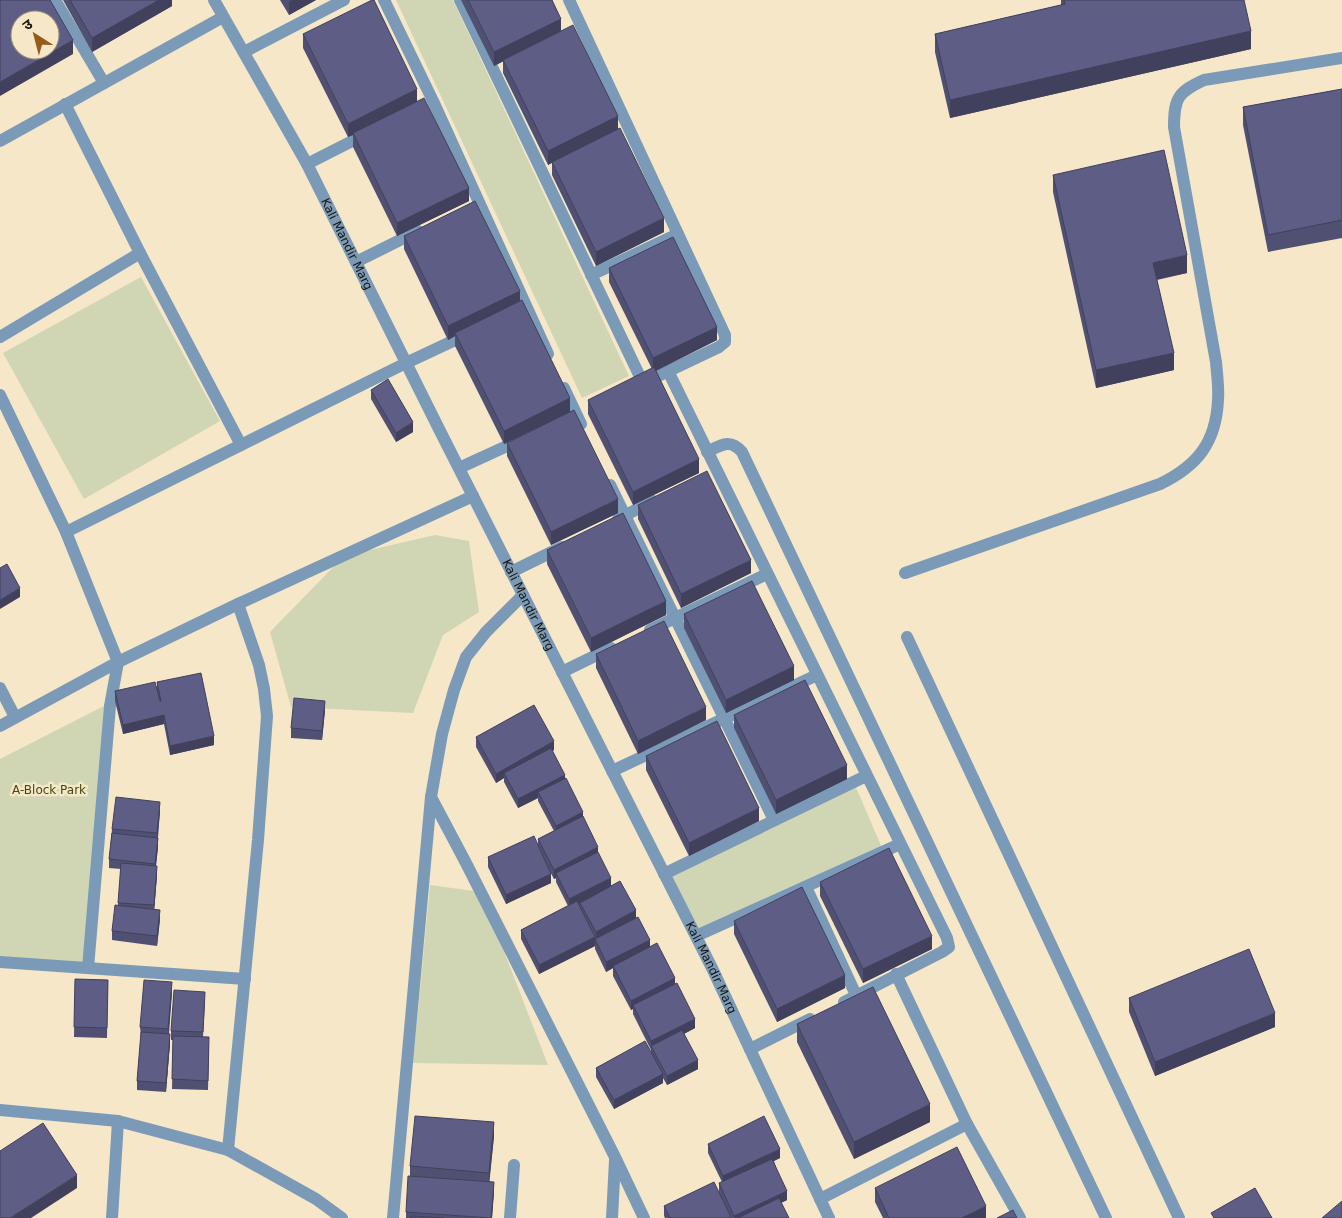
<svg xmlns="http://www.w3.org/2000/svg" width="1342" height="1218" font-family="'DejaVu Sans','Noto Sans Devanagari',sans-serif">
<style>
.green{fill:#d0d6b3}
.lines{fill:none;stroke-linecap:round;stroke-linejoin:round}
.minor{stroke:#7b9ab8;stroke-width:12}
.tertiary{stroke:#7b9ab8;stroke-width:12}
.wall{fill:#505072}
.shaded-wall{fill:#41415d}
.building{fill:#5d5d85;stroke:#41415d;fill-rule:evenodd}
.labels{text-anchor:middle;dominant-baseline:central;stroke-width:5;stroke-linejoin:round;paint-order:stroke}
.street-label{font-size:12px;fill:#191409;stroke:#f5e7c7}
.park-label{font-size:12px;fill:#444913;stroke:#f5e7c7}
</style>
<rect width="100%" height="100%" fill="#f5e7c7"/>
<!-- green -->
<g class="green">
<polygon points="396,0 453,0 629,376 582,398"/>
<polygon points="141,277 220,421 84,499 3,353"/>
<polygon points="435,535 469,541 479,612 443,635 413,713 291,707 270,632 344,556"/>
<polygon points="104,706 88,968 0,960 0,759"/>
<polygon points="855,785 882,848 698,931 668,876"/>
<polygon points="430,885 481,892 548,1065 413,1063"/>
</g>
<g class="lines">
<!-- minor -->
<g class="minor">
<polyline points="55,0 104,83"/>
<polyline points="384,0 433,101 548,354"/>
<polyline points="460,0 643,383"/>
<polyline points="569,0 725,335 725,342 719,347 660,375"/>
<polyline points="244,52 344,0"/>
<polyline points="65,104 140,253 241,445"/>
<polyline points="307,164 368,133"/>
<polyline points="356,262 418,231"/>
<polyline points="591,275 678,234"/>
<polyline points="0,337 140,253"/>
<polyline points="668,371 947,938 949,947 942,952 844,1002"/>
<polyline points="564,388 581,424"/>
<polyline points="0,395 66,532 118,662 110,706 88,968"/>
<path d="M707,452C721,445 730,438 742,452L1106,1218"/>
<polyline points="459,468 522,439"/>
<polyline points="610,485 774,820"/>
<polyline points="618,519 653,501"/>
<polyline points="66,532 406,363 470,333"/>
<polyline points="511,572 562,547"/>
<path d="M905,573L1160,484C1197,466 1216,443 1218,400C1219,388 1217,374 1216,362L1174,127C1174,98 1178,92 1204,80L1342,58"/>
<polyline points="650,630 767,574"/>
<polyline points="907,637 1179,1218"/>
<polyline points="562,672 611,648"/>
<polyline points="0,688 15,717"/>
<polyline points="612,771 817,675"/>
<polyline points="431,797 466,863 615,1157 644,1218"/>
<polyline points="664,874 866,776"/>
<polyline points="806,887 856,995"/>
<polyline points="696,936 900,844"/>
<polyline points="0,962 245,979"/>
<polyline points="896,974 967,1124 1020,1218"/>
<polyline points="750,1049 810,1019"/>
<polyline points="0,1110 118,1121 228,1150 316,1199 342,1218"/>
<polyline points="228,1150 258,840 267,716 264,689 259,665 238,604"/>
<polyline points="820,1199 967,1124"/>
<polyline points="112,1218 118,1121"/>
<polyline points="393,1218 431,797 442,734 454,690 466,657 486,632 523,595"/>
<polyline points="510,1218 514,1165"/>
<polyline points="612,1218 615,1160"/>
</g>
<!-- tertiary -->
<g class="tertiary">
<path id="s1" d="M214,0L307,164L439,429L712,968L829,1218"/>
<polyline points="0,141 223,17"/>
<polyline points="0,726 118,662 238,604 473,496"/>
</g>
</g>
<!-- wall -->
<g class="wall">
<polygon points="63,0 172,0 172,6 92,52"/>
<polygon points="280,0 316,0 289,15"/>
<polygon points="461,0 552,0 561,31 618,129 664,232 596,266 552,175 552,162 548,165 503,73 503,61 494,66"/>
<polygon points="1061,0 1244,0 1251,49 950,118 935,52 935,34 1061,5"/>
<polygon points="303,34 417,101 469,201 397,236 353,147 353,135 348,137 303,48"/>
<polygon points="1342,89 1342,238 1268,252 1243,125 1243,107"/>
<polygon points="1053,175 1187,273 1157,280 1174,370 1096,388 1053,192"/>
<polygon points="404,236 520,301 570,412 504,444 455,346 455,336 448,340 404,249"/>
<polygon points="609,268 717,340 656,371 699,473 633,505 588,414 588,400 652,369 609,282"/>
<polygon points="371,390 413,432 396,442 371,399"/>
<polygon points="507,443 618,513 551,545 507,456"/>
<polygon points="638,505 751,573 681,608 638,519"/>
<polygon points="547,550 666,615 591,652 547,564"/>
<polygon points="684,614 794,680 726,713 684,628"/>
<polygon points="596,654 706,720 638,754 596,668"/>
<polygon points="157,682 214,745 170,755 164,724 123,734 115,701 115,691 157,688"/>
<polygon points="325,710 322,740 291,738 291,728"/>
<polygon points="734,715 847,779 776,814 734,728"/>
<polygon points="476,737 554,750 552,751 583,817 598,852 611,885 636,918 650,947 675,984 695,1028 684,1034 698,1069 667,1085 663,1078 663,1083 614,1109 596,1077 596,1068 651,1052 651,1050 633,1014 633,1009 631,1010 613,976 613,968 606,972 595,949 595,946 539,974 521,939 521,930 568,906 556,882 556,878 554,879 547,866 551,883 506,904 488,867 488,857 538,845 538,839 554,831 538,801 538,798 518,808 504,782 504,778 496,783 476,747"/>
<polygon points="646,756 759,821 689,856 646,770"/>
<polygon points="160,811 158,838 158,847 156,866 157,875 154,909 160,919 157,946 112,940 112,931 118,905 121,869 109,868 109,859 112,829"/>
<polygon points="820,882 932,949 863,983 820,896"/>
<polygon points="734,921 845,988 777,1022 734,934"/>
<polygon points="75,979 108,980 107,1038 74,1037"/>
<polygon points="172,992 169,1034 170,1043 166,1092 137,1090 137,1081 141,1036 140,1027"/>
<polygon points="1129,998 1275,1027 1155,1076 1129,1012"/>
<polygon points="205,1001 203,1037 209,1046 208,1090 172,1089 173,1040 171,1040 171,1031"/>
<polygon points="797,1024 930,1122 854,1159 797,1042"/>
<polygon points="494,1136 489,1182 494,1191 492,1218 406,1218 406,1212 410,1177 410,1166"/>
<polygon points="708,1144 780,1158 774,1161 787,1200 781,1203 789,1218 665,1218 664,1216 664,1206 719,1192 719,1183 722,1182 708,1153"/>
<polygon points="875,1188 986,1218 883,1218 875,1202"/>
</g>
<!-- shaded-wall -->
<g class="shaded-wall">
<polygon points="159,0 172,0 172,6 92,52 92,38"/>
<polygon points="292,0 316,0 289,15 289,2"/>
<polygon points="561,19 561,32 494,66 494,52"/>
<polygon points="1251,31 1251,49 950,118 950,100"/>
<polygon points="73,40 73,54 0,96 0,82"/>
<polygon points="417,89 417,103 353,133 353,135 348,137 348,124"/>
<polygon points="618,116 618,130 548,165 548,151"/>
<polygon points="469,188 469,201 397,236 397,223"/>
<polygon points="664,218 664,232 596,266 596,252"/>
<polygon points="1187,255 1187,273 1153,280 1153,263"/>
<polygon points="520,291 520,305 455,333 455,336 448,340 448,326"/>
<polygon points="717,327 717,340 653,372 653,358"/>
<polygon points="1174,353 1174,370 1096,388 1096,370"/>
<polygon points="570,398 570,412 504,444 504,431"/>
<polygon points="413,422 413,432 396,442 396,433"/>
<polygon points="699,459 699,473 633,505 633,492"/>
<polygon points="618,499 618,513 551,545 551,532"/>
<polygon points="751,560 751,573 681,608 681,594"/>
<polygon points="20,588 20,597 0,609 0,600"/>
<polygon points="666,601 666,615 591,652 591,638"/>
<polygon points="794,666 794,680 726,713 726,700"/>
<polygon points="325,701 325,710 322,740 322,731"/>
<polygon points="706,707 706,720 638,754 638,741"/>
<polygon points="164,715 164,724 123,734 123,725"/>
<polygon points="214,736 214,745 170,755 170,746"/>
<polygon points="554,741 554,750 506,777 504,773 504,778 496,783 496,774"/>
<polygon points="847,765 847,779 776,814 776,800"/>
<polygon points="565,775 565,784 538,792 538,798 518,808 518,799"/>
<polygon points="160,802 160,811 157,842 157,833"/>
<polygon points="759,808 759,821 689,856 689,843"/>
<polygon points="583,812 583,821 556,835 556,826"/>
<polygon points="158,838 158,847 155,873 155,864"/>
<polygon points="598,847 598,856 556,873 556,878 554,879 554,870"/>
<polygon points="157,866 157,875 154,914 154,905"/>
<polygon points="551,874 551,883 506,904 506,895"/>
<polygon points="611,878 611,887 569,908 569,899"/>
<polygon points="160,910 160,919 157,946 157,936"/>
<polygon points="636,910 636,919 596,942 596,932"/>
<polygon points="932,936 932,949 863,983 863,969"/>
<polygon points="595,937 595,946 539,974 539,965"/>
<polygon points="650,940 650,949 613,966 613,968 606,972 606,962"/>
<polygon points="845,975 845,988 777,1022 777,1009"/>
<polygon points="675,978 675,987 633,1005 633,1009 631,1010 631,1001"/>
<polygon points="172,982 172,992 168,1038 168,1029"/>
<polygon points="1275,1013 1275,1027 1155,1076 1155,1062"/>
<polygon points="695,1019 695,1028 653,1050 651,1046 651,1041"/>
<polygon points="170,1034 170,1043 166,1092 166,1083"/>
<polygon points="698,1060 698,1069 667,1085 667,1076"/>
<polygon points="663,1074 663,1083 614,1109 614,1100"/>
<polygon points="930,1104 930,1122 854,1159 854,1142"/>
<polygon points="494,1122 494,1136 489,1186 489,1173"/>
<polygon points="780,1149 780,1158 723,1185 723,1176"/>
<polygon points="77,1175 77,1188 31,1218 10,1218"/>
<polygon points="494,1182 494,1191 492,1218 491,1218"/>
<polygon points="787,1191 787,1200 749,1218 734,1218 734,1216"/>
<polygon points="986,1206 986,1218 962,1218"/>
</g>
<!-- building -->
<g class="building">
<path d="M0,0H50L73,40L0,82ZM20,20H50V50H20Z"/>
<polygon points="70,0 159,0 92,38"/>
<polygon points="372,0 374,0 417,89 348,124 303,34"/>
<polygon points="468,0 552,0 561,19 494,52"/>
<polygon points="1064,0 1244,0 1251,31 950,100 935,34 1065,4"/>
<polygon points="573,25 618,116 548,151 503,60"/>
<polygon points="1342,89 1342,220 1268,235 1243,107"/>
<polygon points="424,98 469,188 397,223 353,133"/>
<polygon points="620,128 664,218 596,252 552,162"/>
<polygon points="1164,150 1187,255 1153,263 1174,353 1096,370 1053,175"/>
<polygon points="475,201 520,291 448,326 404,236"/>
<polygon points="673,237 717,327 653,358 609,268"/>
<polygon points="522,300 570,398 504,431 455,333"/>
<polygon points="654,367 699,459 633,492 588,400"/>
<polygon points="388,379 413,422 396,433 371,390"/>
<polygon points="574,410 618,499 551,532 507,443"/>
<polygon points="707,471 751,560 681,594 638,505"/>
<polygon points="623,513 666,601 591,638 547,550"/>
<polygon points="7,564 20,588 0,600 0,568"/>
<polygon points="752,581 794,666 726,700 684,614"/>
<polygon points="664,621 706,707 638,741 596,654"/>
<polygon points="201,673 214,736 170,746 164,715 123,725 115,691 155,682 160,701 161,701 157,682"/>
<polygon points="805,680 847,765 776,800 734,715"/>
<polygon points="294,698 325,701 322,731 291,728"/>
<polygon points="534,705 554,741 496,774 476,737"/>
<polygon points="717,721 759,808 689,843 646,756"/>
<polygon points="551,748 565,775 518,799 504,773"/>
<polygon points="566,778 583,812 556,826 538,792"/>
<polygon points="116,797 160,802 157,833 112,829"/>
<polygon points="583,816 598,847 554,870 538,839"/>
<polygon points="112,833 158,838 155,864 109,859"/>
<polygon points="534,836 551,874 506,895 488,857"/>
<polygon points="889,848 932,936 863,969 820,882"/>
<polygon points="598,852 611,878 569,899 556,873"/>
<polygon points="121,863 157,866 154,905 118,903"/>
<polygon points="620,881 636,910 596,932 580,903"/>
<polygon points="802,887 845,975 777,1009 734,921"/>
<polygon points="577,901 595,937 539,965 521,930"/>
<polygon points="115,905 160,910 157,936 112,931"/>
<polygon points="638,917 650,940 606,962 595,939"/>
<polygon points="657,943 675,978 631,1001 613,966"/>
<polygon points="1249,949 1275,1013 1155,1062 1129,998"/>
<polygon points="75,979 108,980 107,1028 74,1027"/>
<polygon points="144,980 172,982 168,1029 140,1027"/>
<polygon points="677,983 695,1019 651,1041 633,1005"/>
<polygon points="873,987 930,1104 854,1142 797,1024"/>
<polygon points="174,990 205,992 203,1032 171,1031"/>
<polygon points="682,1030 698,1060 667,1076 651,1046"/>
<polygon points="141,1032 170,1034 166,1083 137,1081"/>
<polygon points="173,1036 209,1037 208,1081 172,1079"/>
<polygon points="645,1041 663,1074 614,1100 596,1068"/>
<polygon points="415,1116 494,1122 489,1173 410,1166"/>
<polygon points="764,1116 780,1149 723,1176 708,1144"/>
<polygon points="43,1123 77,1175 10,1218 0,1218 0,1151"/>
<polygon points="957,1147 986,1206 962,1218 889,1218 875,1188"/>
<polygon points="772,1159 787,1191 734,1216 719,1183"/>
<polygon points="408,1176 494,1182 491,1218 406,1212"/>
<polygon points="714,1182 731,1217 728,1218 670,1218 664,1206"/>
<polygon points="1255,1188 1272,1218 1214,1218 1211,1213"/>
<polygon points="779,1198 789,1218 738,1218"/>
<polygon points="1342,1201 1342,1218 1322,1218"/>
<polygon points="1013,1210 1017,1218 997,1218"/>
<polygon points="411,1216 444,1218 411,1218"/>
</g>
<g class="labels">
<!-- street labels -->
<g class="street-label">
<text stroke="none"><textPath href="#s1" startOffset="278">Kali Mandir Marg</textPath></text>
<text stroke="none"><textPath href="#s1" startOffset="682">Kali Mandir Marg</textPath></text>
<text stroke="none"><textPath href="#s1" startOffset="1088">Kali Mandir Marg</textPath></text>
</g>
<!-- park labels -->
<g class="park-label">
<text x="49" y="790">A-Block Park</text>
</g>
</g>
<!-- north arrow -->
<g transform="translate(35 35) rotate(324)"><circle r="24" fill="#f5e7c7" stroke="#9d937b"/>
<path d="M0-4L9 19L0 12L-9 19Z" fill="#965b1a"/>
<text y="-8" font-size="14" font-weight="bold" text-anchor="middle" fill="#191409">उ</text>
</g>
</svg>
